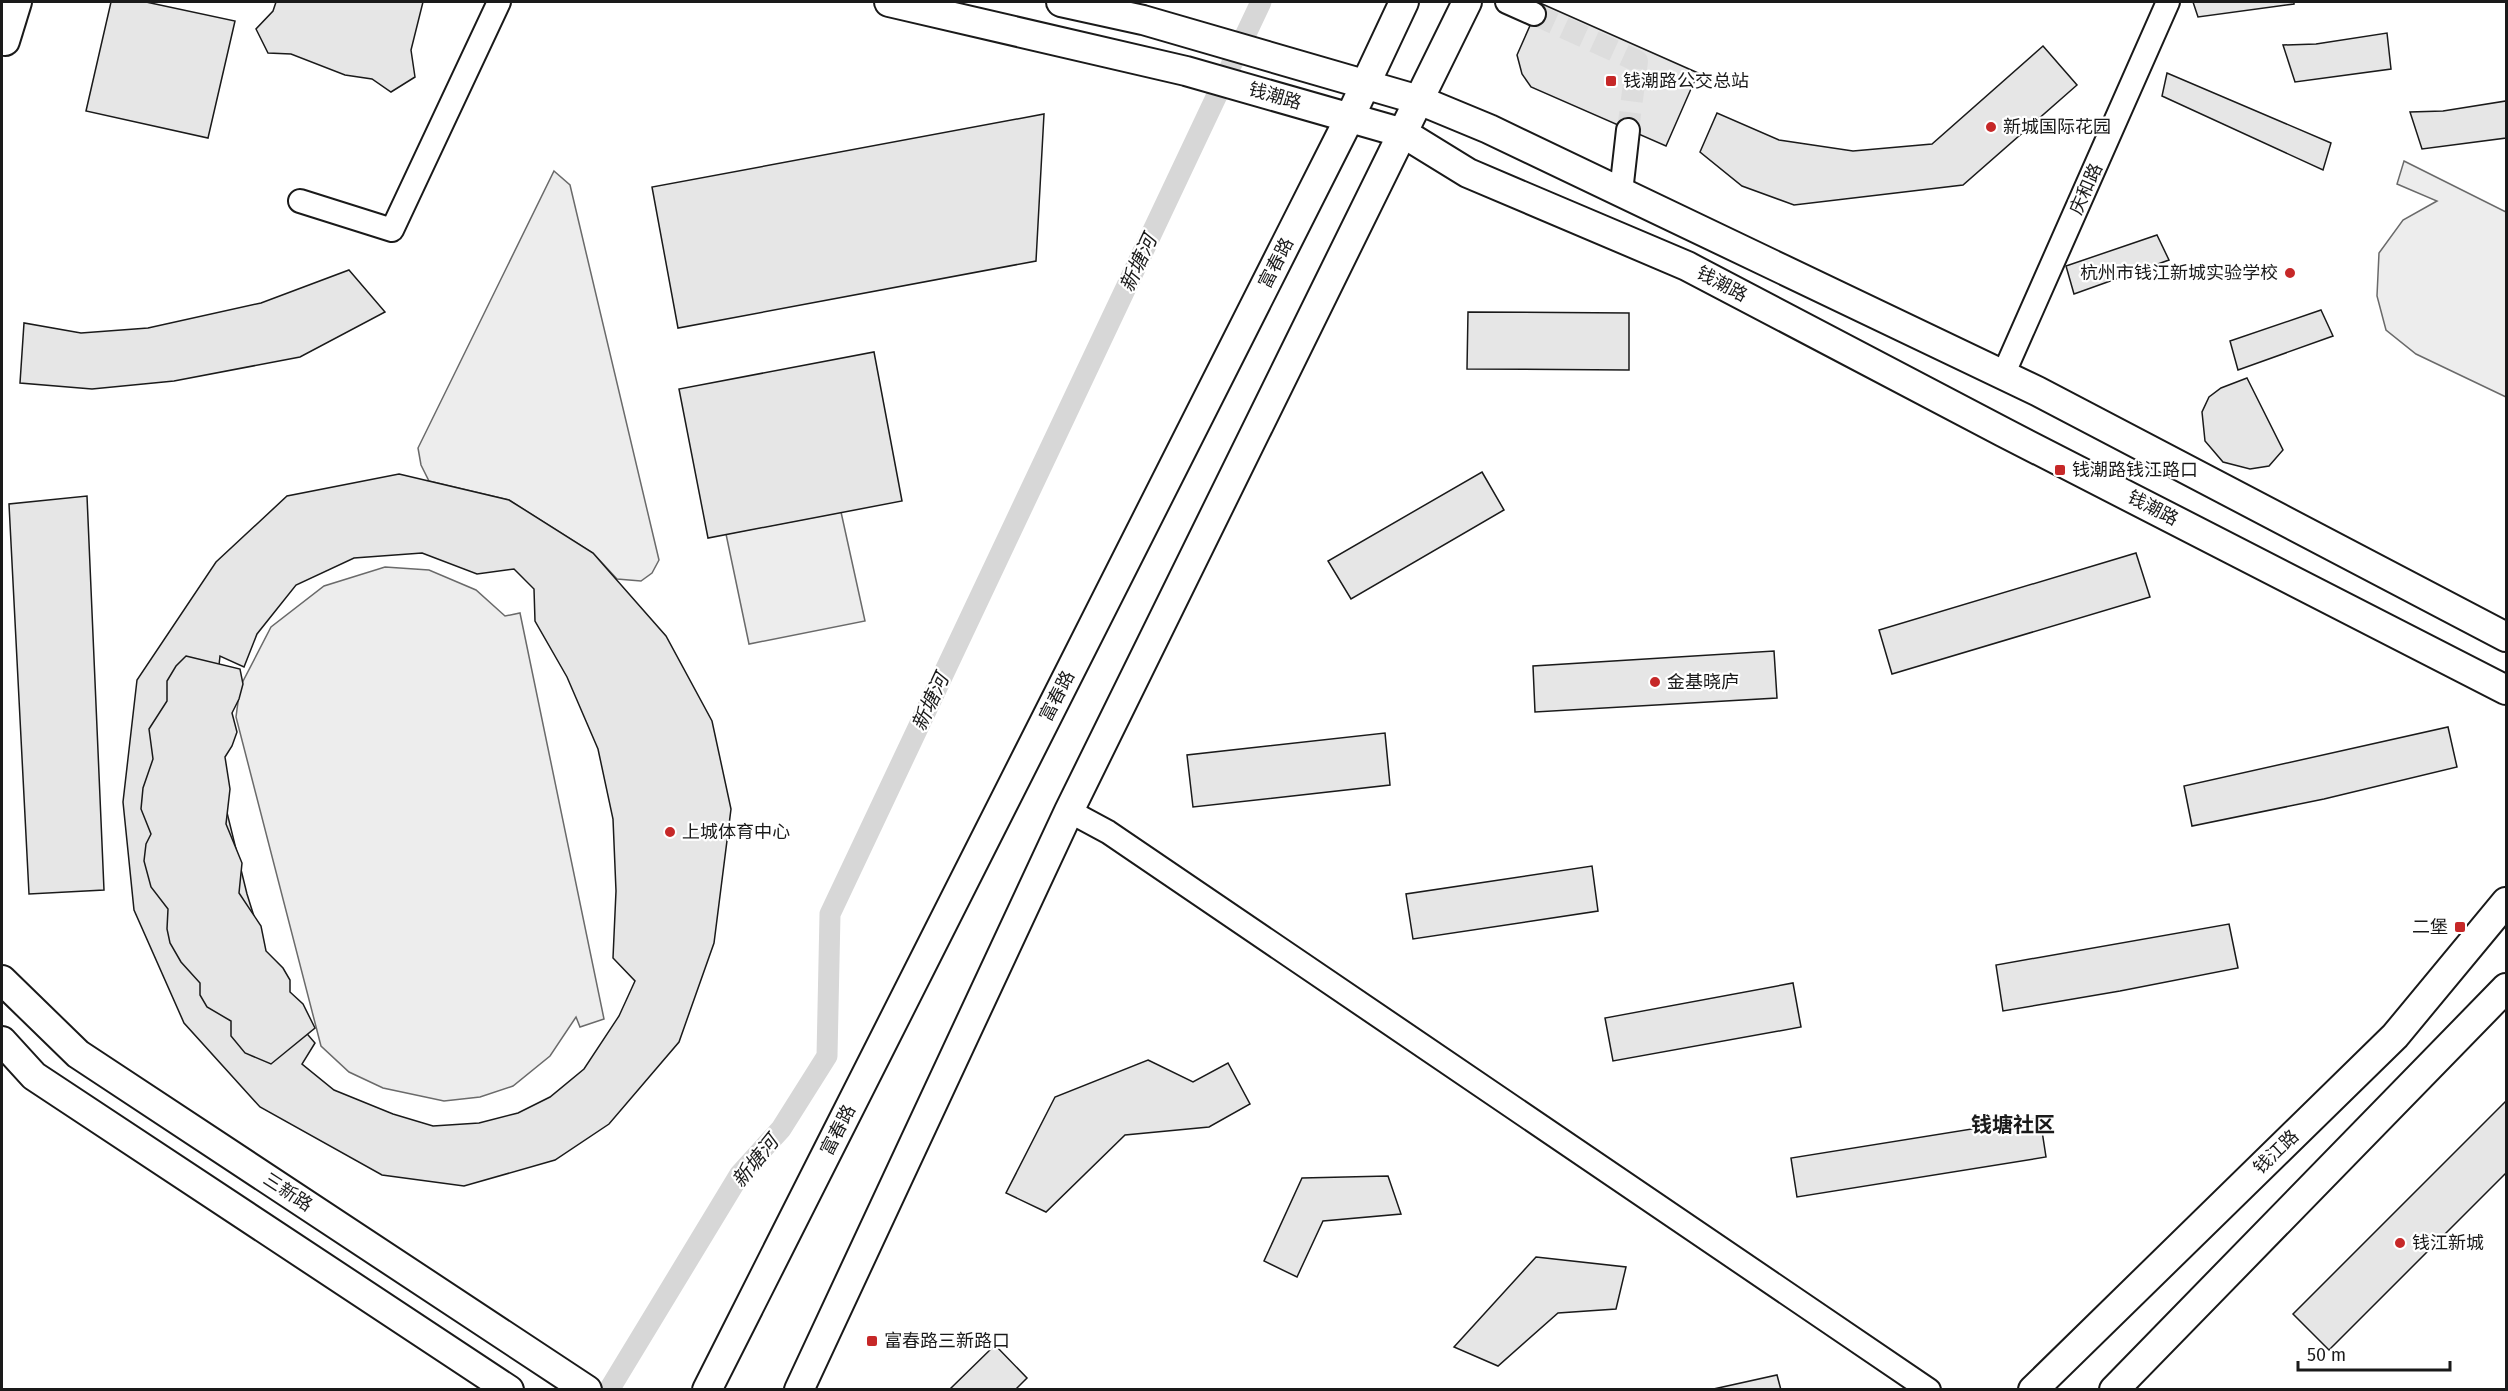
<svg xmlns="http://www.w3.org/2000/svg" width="2508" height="1391" font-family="'Fira Sans','Noto Sans SC',sans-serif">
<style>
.built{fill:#ededed;stroke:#6a6a6a;stroke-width:1.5}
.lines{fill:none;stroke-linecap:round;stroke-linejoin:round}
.canal{stroke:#d7d7d7;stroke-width:21}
.building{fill:#e6e6e6;stroke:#1a1a1a;stroke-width:1.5;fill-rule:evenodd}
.minor-tunnel{stroke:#ddd;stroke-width:22;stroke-dasharray:22 11;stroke-linecap:butt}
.minor-casing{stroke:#1a1a1a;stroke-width:26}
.major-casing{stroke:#1a1a1a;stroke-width:32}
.minor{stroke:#fff;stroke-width:22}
.major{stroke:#fff;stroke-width:28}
.poi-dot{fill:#c62828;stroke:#fff;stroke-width:2}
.labels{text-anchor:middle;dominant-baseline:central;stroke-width:4.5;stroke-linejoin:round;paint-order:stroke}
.poi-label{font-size:18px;fill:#1a1a1a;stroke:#fff;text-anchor:start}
.street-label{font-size:18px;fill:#1a1a1a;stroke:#fff}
.water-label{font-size:20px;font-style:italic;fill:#1a1a1a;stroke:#fff}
.quarter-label{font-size:21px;font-weight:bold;fill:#1a1a1a;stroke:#fff}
</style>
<rect width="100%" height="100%" fill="#fff"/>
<!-- built -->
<g class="built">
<polygon points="2404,161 2506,212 2506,397 2416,354 2386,330 2377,296 2379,253 2403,220 2437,201 2397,184"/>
<polygon points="554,171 570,185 659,560 652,573 641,581 617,579 593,553 509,500 429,481 421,465 418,448"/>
<polygon points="841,512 865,621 749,644 726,534"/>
<polygon points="385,567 429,570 476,590 505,616 520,613 604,1019 580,1027 576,1017 550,1056 513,1086 480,1097 444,1101 383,1088 349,1072 321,1046 236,717 240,687 271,627 324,586"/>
</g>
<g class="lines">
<!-- canal -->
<polyline class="canal" points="609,1390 740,1174 781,1129 827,1056 830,914 1261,2"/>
</g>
<!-- building -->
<g class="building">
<polygon points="111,2 146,2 235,21 208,138 86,111"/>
<polygon points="276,2 423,2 411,50 415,77 391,92 372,79 345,75 291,54 268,53 256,29 273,11"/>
<polygon points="2193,2 2294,2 2294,4 2198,17"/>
<polygon points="1540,3 1698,73 1666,146 1531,87 1522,74 1517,55"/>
<polygon points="2387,33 2391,69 2295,82 2283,45 2316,44"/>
<polygon points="2043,46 2077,85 1963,185 1794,205 1742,186 1700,152 1717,113 1779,140 1853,151 1932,144"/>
<polygon points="2167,73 2331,143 2323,170 2162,96"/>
<polygon points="2506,101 2506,138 2422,149 2410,112 2443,111"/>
<polygon points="1044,114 1036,261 678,328 652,187"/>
<polygon points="2157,235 2169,260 2074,294 2066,266"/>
<polygon points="349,270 385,312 300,357 174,381 92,389 20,383 24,323 81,333 148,328 261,303"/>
<polygon points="2321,310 2333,336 2238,370 2230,341"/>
<polygon points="1468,312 1629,313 1629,370 1467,369"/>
<polygon points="874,352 902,501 708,538 679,389"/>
<polygon points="2247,378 2283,450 2269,466 2250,469 2223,462 2205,441 2202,412 2209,397 2221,388"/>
<polygon points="1482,472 1504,510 1351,599 1328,561"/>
<path d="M399,474L509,500L593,553L666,636L712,721L731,809L714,943L679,1042L609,1124L555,1160L464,1186L382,1175L260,1107L184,1023L134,910L123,802L137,680L216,562L287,496ZM422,553L477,574L514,569L534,589L535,621L567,677L598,749L613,819L616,891L613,958L635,981L619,1016L584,1069L550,1097L518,1113L479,1123L433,1126L393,1114L334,1090L302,1064L315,1043L290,1014L266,955L247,894L218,776L214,711L220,656L244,667L257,634L296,585L354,558Z"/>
<polygon points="87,496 104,890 29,894 9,504"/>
<polygon points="2136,553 2150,597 1892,674 1879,630"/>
<polygon points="1774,651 1777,698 1535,712 1533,666"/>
<polygon points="186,656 240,669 243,684 239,699 232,713 237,732 232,746 225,757 230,789 226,824 242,863 239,893 261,926 266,951 283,968 290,980 290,992 303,1004 315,1028 271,1064 245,1053 231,1036 231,1021 207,1007 200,995 200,983 181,962 170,943 167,929 168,909 151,887 144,861 146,844 151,834 141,809 143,788 153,759 149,729 167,701 167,681 176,666"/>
<polygon points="2448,727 2457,767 2324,799 2192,826 2184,786"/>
<polygon points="1385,733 1390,785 1193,807 1187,755"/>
<polygon points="1592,866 1598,911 1413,939 1406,894"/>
<polygon points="2229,924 2238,968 2120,991 2003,1011 1996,965"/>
<polygon points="1793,983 1801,1027 1613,1061 1605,1018"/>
<polygon points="1148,1060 1193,1082 1228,1063 1250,1104 1209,1127 1125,1135 1046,1212 1006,1193 1055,1097"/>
<polygon points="2506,1101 2506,1173 2329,1350 2293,1314"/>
<polygon points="2040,1118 2046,1157 1797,1197 1791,1158"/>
<polygon points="1388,1176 1401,1214 1323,1221 1297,1277 1264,1261 1302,1178"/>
<polygon points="1536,1257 1626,1267 1616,1309 1558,1313 1498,1366 1454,1347"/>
<polygon points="995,1345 1027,1378 1015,1390 949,1390"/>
<polygon points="1777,1375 1781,1390 1709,1390"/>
</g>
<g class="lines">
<!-- minor-tunnel -->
<polyline class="minor-tunnel" points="1534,14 1637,61 1628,130"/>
<!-- minor casing -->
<g class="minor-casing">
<g id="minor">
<polyline points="1507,2 1534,14"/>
<polyline points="1621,192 1628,130"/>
<polyline points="300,201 392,230 499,2"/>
<polyline points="2003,375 2168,2"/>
<polyline points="1069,811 1108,832 1929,1390"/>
</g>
</g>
<!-- major casing -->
<g class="major-casing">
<g id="major">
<polyline points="889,2 1186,71 1403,133 1468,173 1687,266 2003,432 2506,690"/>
<polyline points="1061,2 1143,20 1419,100 1489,129 2037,391 2506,637"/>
<polyline points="5,41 17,2"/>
<polyline points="2,980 78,1054 587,1390"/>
<polyline points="2,1041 34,1076 509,1390"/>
<polyline points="707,1390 1350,117 1404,2"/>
<polyline points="799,1390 1069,811 1467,2"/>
<polyline points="2033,1390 2395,1036 2506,902"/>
<polyline points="2114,1390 2506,988"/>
</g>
</g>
<!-- minor -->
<use href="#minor" class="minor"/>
<!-- major -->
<use href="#major" class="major"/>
</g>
<!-- markers -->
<g class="poi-dot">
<rect x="1605" y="75" width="12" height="12" rx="3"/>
<circle cx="1991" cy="127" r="6"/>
<circle cx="2290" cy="273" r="6"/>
<rect x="2054" y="464" width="12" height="12" rx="3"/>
<circle cx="1655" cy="682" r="6"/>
<circle cx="670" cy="832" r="6"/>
<rect x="2454" y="921" width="12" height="12" rx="3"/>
<circle cx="2400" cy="1243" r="6"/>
<rect x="866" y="1335" width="12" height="12" rx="3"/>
</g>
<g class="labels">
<!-- poi labels -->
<g class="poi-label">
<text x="1623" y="81">钱潮路公交总站</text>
<text x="2003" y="127">新城国际花园</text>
<text x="2278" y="273" text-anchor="end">杭州市钱江新城实验学校</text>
<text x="2072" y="470">钱潮路钱江路口</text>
<text x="1667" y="682">金基晓庐</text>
<text x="682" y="832">上城体育中心</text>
<text x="2448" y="927" text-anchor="end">二堡</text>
<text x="2412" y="1243">钱江新城</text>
<text x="884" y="1341">富春路三新路口</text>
</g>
<!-- street labels -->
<g class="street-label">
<text transform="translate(1275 96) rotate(16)">钱潮路</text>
<text transform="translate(2086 189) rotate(-66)">庆和路</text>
<text transform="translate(1276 263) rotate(-63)">富春路</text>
<text transform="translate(1722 284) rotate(28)">钱潮路</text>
<text transform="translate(2153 508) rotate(27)">钱潮路</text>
<text transform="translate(1057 696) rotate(-63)">富春路</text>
<text transform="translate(838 1130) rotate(-63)">富春路</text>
<text transform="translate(2276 1152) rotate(-44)">钱江路</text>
<text transform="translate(288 1192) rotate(33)">三新路</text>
</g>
<!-- water labels -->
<g class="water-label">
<text transform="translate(1138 263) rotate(-65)">新塘河</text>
<text transform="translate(930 702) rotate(-65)">新塘河</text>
<text transform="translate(755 1161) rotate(-51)">新塘河</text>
</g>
<!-- quarter labels -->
<g class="quarter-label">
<text x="2013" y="1125">钱塘社区</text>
</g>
</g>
<!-- border -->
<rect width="2508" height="1391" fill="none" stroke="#1a1a1a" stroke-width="6"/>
<!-- scale -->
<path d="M2298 1361v9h152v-9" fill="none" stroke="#1a1a1a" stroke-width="3"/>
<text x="2307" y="1361" font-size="18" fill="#1a1a1a" stroke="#ffffff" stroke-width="4.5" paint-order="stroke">50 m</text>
</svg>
